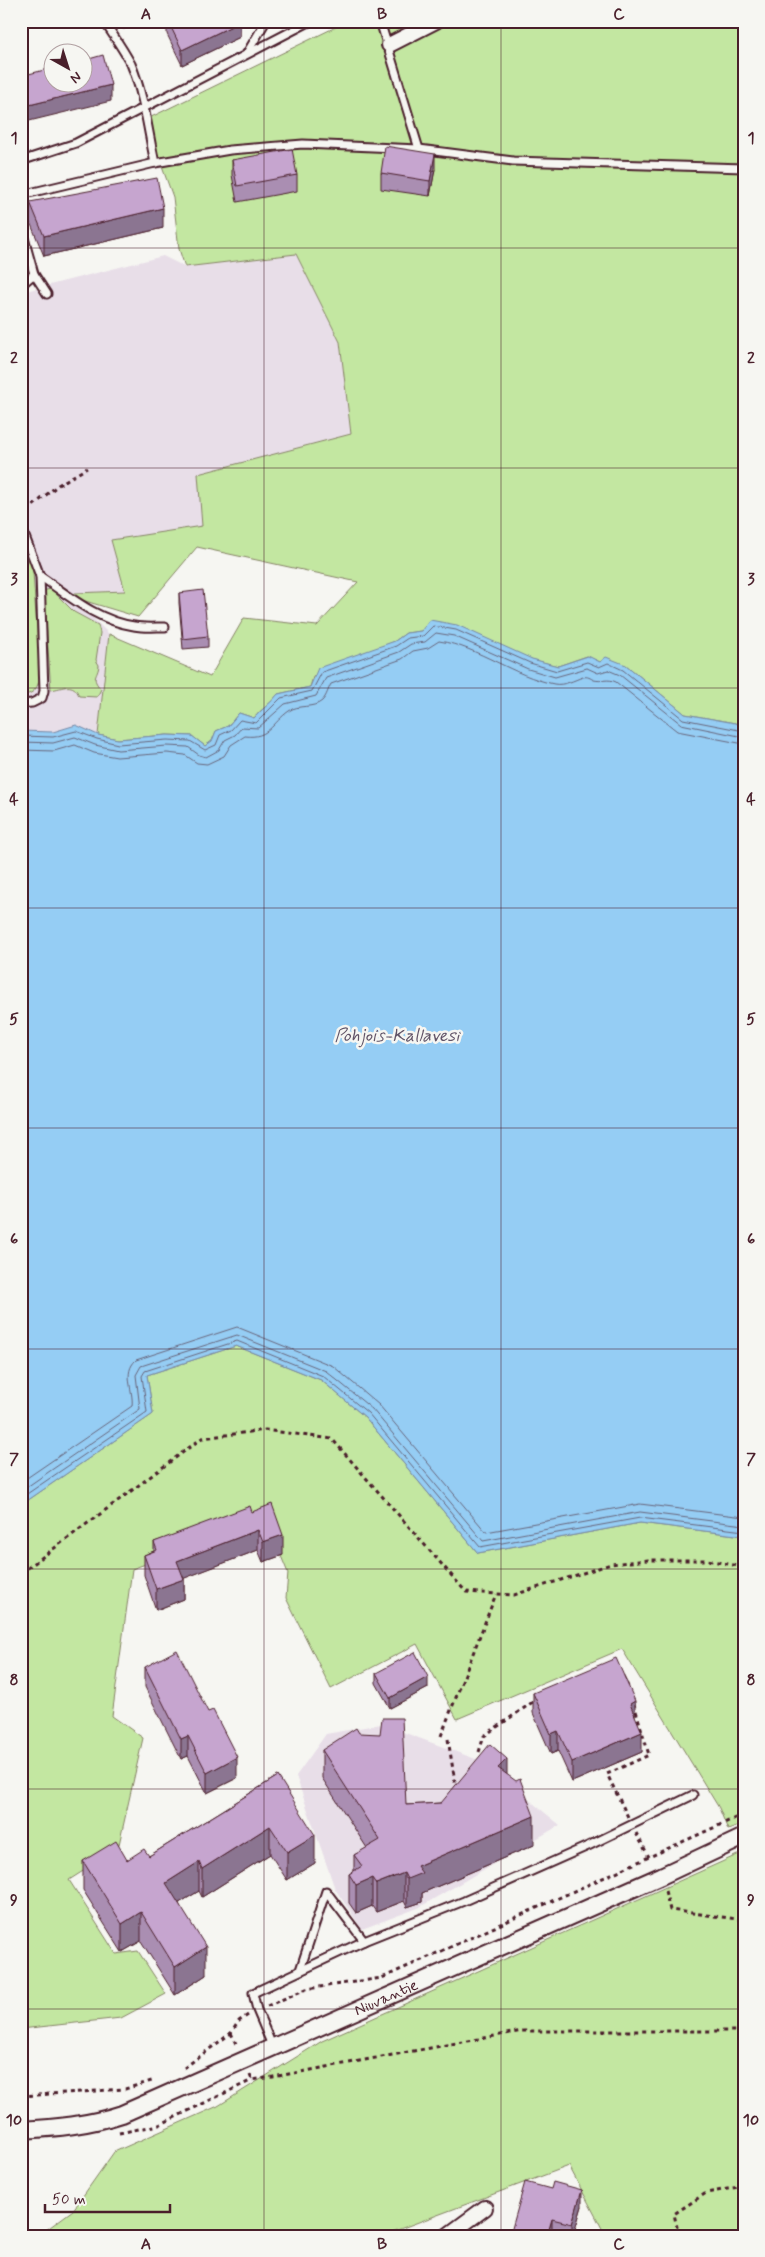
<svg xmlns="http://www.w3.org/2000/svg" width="765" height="2257" font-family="Mynerve,sans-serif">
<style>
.built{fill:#e8dee8}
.green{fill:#c3e7a1;stroke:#868366}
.water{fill:#95cdf4;stroke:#7787a4}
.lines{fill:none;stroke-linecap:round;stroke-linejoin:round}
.shore{stroke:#68657b;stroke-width:1}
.service-casing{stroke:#4a1f2b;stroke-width:11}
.minor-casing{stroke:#4a1f2b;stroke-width:18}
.tertiary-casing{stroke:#4a1f2b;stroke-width:20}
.path{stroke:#4a1f2b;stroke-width:3;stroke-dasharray:4 4;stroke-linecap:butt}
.service{stroke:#f6f6f2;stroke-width:7}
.minor{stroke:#f6f6f2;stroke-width:14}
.tertiary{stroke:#f6f6f2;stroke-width:16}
.wall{fill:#aa8eb2;stroke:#4a1f2b}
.shaded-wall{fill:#8b7491;stroke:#4a1f2b}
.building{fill:#c6a5cf;stroke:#4a1f2b}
.grid{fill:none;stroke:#4a1f2b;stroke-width:1;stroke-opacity:0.55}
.labels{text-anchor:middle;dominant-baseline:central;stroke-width:5;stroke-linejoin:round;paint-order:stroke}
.street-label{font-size:16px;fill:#4a1f2b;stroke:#f6f6f2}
.water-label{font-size:18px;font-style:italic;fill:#605367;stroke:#f6f6f2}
.neatline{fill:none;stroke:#4a1f2b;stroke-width:2}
.grid-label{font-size:16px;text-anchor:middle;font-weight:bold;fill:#4a1f2b}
</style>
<rect width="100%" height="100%" fill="#f6f6f2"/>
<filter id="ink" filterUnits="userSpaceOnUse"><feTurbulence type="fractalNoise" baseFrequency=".02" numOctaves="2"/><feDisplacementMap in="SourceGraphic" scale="10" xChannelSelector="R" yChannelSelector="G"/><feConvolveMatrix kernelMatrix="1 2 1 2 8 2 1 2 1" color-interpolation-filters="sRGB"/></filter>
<g filter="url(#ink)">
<!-- built -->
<g class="built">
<polygon points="296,254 340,342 351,434 199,474 205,528 111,540 125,591 75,593 72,597 109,634 98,735 76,725 53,732 21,731 21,269 26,291 163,256 185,267"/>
<polygon points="381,1724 481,1761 560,1825 418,1908 362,1929 335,1889 296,1776 326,1734"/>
</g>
<!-- green -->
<g class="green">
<path d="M348,21H744V726L735,723L685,714L626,665L600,662L587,656L558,666L421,631L406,633L395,641L313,677L310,687L278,694C271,704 262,708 254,718L239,713L228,726L216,731L212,741L205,746L192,736L167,735L118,739L98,735L109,634L210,677L244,618L317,626L358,582L197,547L138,617L72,597L75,593L125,591L111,540L202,526L198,474L351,434L340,342L296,254L185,267L179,249L173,197L145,120Z"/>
<path d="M21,553L29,557L33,572L40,676C38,688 34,695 21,695Z"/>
<path d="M51,589L74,612L98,625L100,633L96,660L99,665C98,677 90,677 101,689L97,697L79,696C74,681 63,688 51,690L44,593L46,590Z"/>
<polygon points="236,1346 321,1380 365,1417 478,1553 640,1523 744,1536 744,1824 728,1830 719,1808 622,1649 457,1719 417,1644 331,1689 286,1598 288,1573 266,1519 132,1569 112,1716 143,1738 118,1849 69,1880 116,1954 138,1951 166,1994 121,2018 21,2029 21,1505 153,1414 147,1375"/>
<polygon points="744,1852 744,2236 606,2236 569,2166 381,2236 38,2236 73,2210 114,2152 218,2106 322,2041"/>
</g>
<!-- water -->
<path class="water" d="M430,620L457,625L532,659L558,666L588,656L600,662L606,657L626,665L685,714L735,723L744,726V1536L640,1523L478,1553L365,1417L321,1380L236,1346L147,1375L153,1414L21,1505V731L53,732L76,725L98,735L118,739L167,735L192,736L205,746L212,741L216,731L228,726L239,713L254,718C262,709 271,703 278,694L310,687L318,668L395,641L406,633L421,631Z"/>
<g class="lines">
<!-- shore -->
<g class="shore">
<polyline points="21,736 53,737 76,731 97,739 118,744 167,740 190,741 205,750 216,745 220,735 231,730 240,720 256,723 281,698 312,691 322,672 396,646 408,638 423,636 433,626 456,630 530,663 557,671 587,662 599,667 608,663 623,670 683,719 744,731"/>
<polyline points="21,742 53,743 75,737 95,745 118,750 167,746 188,747 199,755 206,757 219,750 225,740 235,735 242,727 258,728 285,704 316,696 326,678 399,652 411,644 425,642 436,633 454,636 528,669 555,677 587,668 598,673 608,670 620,675 681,724 744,737"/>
<path d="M21,750L54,751L75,745L94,753L117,757L167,753L185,755L197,763L207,764L224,756L231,745L245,736C269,739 272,723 289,711C298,704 313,709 322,701C327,696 328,689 331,684L402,659L413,651L428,648L439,641C479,647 513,676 554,684C564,686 574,680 583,677C588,676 590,678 594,680C602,682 608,678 616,682L677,731L744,744"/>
<path d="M21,1482L132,1406C134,1390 122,1373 136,1360L237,1327L333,1366L379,1405L486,1532L640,1504L744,1517"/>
<polyline points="21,1491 140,1409 136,1375 141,1366 237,1335 326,1371 372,1409 483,1541 640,1512 744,1525"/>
<polyline points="21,1498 147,1412 142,1376 145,1371 237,1341 323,1376 368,1413 480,1547 640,1518 744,1531"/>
</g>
<!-- service casing -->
<g class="service-casing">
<g id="service">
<path d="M104,21C113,35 123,49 131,64C144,95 148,131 155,163"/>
<polyline points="380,21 419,149"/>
<polyline points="247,53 266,21"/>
<polyline points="21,161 76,143 311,21"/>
<polyline points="21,195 155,163 230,150 303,144 419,149 513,161 744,168"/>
<polyline points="21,227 34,274 47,294"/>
<polyline points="21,285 34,274"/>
<polyline points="21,526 40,576 44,691 42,698 32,703 21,704"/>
<path d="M40,576C69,596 98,621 134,626C144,628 155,627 165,627"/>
<polyline points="300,1970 326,1891 364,1941"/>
<polyline points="273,2048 257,2010 253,1993 364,1941 464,1901 588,1846 693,1795"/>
</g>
</g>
<!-- minor casing -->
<g class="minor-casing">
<g id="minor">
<polyline points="389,45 436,21"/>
<polyline points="447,2236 485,2208"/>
</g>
</g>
<!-- tertiary casing -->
<g class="tertiary-casing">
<g id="tertiary">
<path id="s1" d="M21,2130C56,2128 89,2125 122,2114L661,1876L744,1837"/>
</g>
</g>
<!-- path -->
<g class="path">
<polyline points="121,21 125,29"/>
<polyline points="21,516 58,485 87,468"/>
<polyline points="21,1573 202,1438 265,1430 332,1439 466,1592 514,1595 611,1564 648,1560 707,1560 744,1567"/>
<polyline points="623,1676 630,1691"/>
<polyline points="441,1736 496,1594"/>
<polyline points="448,1739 456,1788"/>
<polyline points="479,1752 484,1736 537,1699"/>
<polyline points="628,1817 607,1774 649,1755 634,1704"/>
<polyline points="636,1833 649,1857"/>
<polyline points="665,1891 670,1910 744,1920"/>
<polyline points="267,2006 306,1989 382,1978 744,1814"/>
<polyline points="231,2033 237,2046"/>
<polyline points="184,2068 231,2033 239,2021 248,2015"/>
<polyline points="250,2075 252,2080 273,2077 522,2031 744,2031"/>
<polyline points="21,2096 125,2089 155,2080"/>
<polyline points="119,2133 159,2125 252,2080"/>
<polyline points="679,2236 674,2214 706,2193 744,2186"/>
</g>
<!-- service -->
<use href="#service" class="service"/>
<!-- minor -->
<use href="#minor" class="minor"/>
<!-- tertiary -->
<use href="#tertiary" class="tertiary"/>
</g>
<!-- wall -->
<g class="wall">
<polygon points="167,21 240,21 240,37 182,65 167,34"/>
<polygon points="232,160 297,175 297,191 237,202 232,175"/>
<polygon points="435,169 430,196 381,189 381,173"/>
<polygon points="30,202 163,228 44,256 30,222"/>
<polygon points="179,593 208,636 208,647 183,649 179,603"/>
<polygon points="252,1512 283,1555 263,1562 258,1550 184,1578 184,1599 156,1610 144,1575 144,1555 154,1551 154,1542"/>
<polygon points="145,1667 237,1778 207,1793 188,1756 181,1759 145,1687"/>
<polygon points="376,1673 428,1688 390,1708 376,1683"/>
<polygon points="533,1693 635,1716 642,1752 572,1782 558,1751 551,1754 533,1713"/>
<polygon points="322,1750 406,1805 441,1803 507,1775 534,1845 422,1893 422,1902 407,1907 404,1901 376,1912 372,1906 356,1913 349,1903 349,1874 354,1871 354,1855 367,1848 322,1778"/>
<polygon points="278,1776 315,1863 287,1880 270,1854 202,1897 199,1891 179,1903 206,1975 175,1995 141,1941 122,1952 83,1890 83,1861 127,1860 149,1856"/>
<polygon points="582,2206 573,2236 558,2236 552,2234 552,2236 511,2236 511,2232"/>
</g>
<!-- shaded-wall -->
<g class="shaded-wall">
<polygon points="240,22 240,37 182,65 182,50"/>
<polygon points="111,85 111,101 21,123 21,107"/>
<polygon points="435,154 435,169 430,196 430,181"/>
<polygon points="163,208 163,228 44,256 44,236"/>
<polygon points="258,1530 258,1550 177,1581 177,1561"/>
<polygon points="283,1535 283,1555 263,1562 263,1542"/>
<polygon points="184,1579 184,1599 156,1610 156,1589"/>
<polygon points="428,1677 428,1688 390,1708 390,1698"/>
<polygon points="635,1701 635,1721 630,1704"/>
<polygon points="558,1731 558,1751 551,1754 551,1734"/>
<polygon points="642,1732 642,1752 572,1782 572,1762"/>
<polygon points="188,1736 188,1756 181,1759 181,1739"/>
<polygon points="237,1757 237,1778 207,1793 207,1773"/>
<polygon points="507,1759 507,1787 498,1768"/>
<polygon points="534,1816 534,1845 422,1893 422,1902 407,1907 407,1879 417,1866"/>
<polygon points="270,1826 270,1854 202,1897 202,1869"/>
<polygon points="315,1835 315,1863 287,1880 287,1852"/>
<polygon points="199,1862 199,1891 166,1911 166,1883"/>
<polygon points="404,1873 404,1901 376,1912 376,1884"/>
<polygon points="372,1878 372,1906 356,1913 356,1885"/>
<polygon points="141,1912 141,1941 122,1952 122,1924"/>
<polygon points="206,1947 206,1975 175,1995 175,1967"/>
<polygon points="582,2190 582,2206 573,2236 572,2236 572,2224"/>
<polygon points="552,2219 552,2236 547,2236"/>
</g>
<!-- building -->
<g class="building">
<polygon points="168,21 240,21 240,22 182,50"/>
<polygon points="103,55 111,85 21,107 21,76 52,68 52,82 82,82 82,61"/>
<polygon points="385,146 435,154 430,181 381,173"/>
<polygon points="292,149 297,175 237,186 232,160"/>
<polygon points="157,178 163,208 44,236 30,202"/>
<polygon points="203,590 208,636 183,639 179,593"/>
<polygon points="272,1504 283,1535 263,1542 258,1530 177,1561 184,1579 156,1589 144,1555 157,1550 154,1542 250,1506 252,1512"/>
<polygon points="177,1650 208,1712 213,1710 237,1757 207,1773 188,1736 181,1739 145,1667"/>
<polygon points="415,1652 428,1677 390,1698 376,1673"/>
<polygon points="616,1658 635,1701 630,1704 642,1732 572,1762 558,1731 551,1734 533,1693"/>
<polygon points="382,1718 402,1718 406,1805 441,1803 490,1744 507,1759 498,1768 516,1781 520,1779 534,1816 417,1866 422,1873 407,1879 404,1873 376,1884 372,1878 356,1885 349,1874 362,1866 354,1855 380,1840 322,1750 356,1728 359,1733 380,1734"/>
<polygon points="278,1776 315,1835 287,1852 270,1826 202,1869 199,1862 166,1883 206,1947 175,1967 141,1912 122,1924 83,1861 116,1841 127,1860 144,1849 149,1856"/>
<polygon points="525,2182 551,2189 553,2182 582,2190 572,2224 552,2219 547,2236 525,2236 511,2232"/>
<polygon points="467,2233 472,2236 465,2236"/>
</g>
</g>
<!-- grid -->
<path class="grid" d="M264,21V2236M501,21V2236M21,248H744M21,468H744M21,688H744M21,908H744M21,1128H744M21,1349H744M21,1569H744M21,1789H744M21,2009H744"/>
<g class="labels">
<!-- street labels -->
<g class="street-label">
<text stroke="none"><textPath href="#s1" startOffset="391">Niuvantie</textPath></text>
</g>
<!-- water labels -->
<g class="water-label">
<text x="397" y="1036">Pohjois-Kallavesi</text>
</g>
</g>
<!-- margin -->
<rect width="765" height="2257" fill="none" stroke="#f6f6f2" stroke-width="55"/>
<!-- north arrow -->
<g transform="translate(68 68) rotate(141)"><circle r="24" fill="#f6f6f2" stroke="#b1a0a2"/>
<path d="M0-4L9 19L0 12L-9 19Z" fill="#4a1f2b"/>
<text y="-8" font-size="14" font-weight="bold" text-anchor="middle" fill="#4a1f2b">N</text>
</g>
<!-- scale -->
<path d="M45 2204v8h125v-8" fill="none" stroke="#4a1f2b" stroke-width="2.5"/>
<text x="52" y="2204" font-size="15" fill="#4a1f2b" stroke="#f6f6f2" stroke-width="4" paint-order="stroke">50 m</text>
<rect x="28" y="28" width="710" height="2202" class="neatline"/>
<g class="grid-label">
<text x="146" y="19">A</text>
<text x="382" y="19">B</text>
<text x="619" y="19">C</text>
<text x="14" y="143">1</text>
<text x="751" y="143">1</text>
<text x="14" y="363">2</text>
<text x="751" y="363">2</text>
<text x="14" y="584">3</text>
<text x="751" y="584">3</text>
<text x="14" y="804">4</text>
<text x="751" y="804">4</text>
<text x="14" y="1024">5</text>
<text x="751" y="1024">5</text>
<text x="14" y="1244">6</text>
<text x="751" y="1244">6</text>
<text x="14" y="1464">7</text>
<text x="751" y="1464">7</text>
<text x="14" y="1685">8</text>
<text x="751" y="1685">8</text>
<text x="14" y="1905">9</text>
<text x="751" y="1905">9</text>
<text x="14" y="2125">10</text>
<text x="751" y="2125">10</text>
<text x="146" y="2249">A</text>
<text x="382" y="2249">B</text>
<text x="619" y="2249">C</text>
</g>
</svg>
